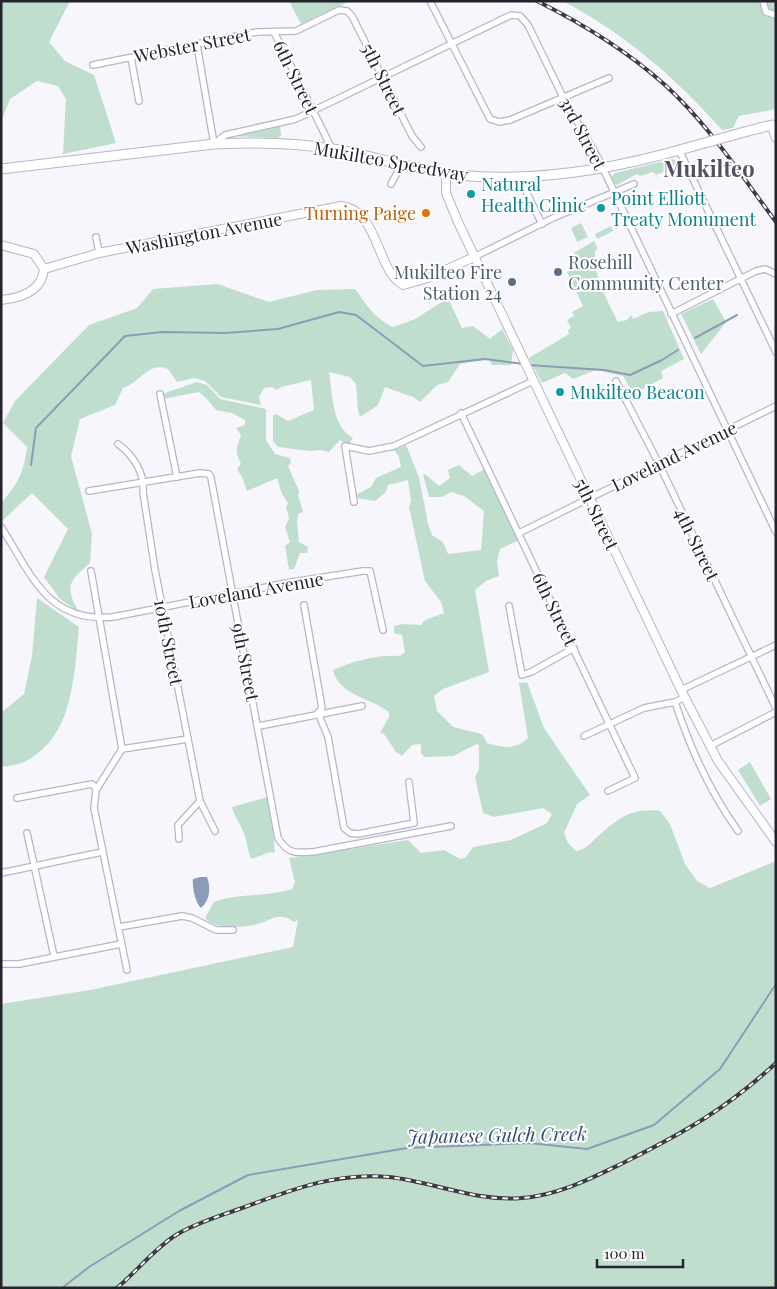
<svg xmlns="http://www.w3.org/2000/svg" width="777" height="1289" font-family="'Playfair Display',serif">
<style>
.green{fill:#c0dece}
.water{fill:#8c9cb8}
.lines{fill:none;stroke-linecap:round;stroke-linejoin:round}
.stream{stroke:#8c9cb8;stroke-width:2}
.street-casing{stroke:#b8b4ce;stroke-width:8}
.secondary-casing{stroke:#b8b4ce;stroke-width:10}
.primary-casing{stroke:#b8b4ce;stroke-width:11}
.street{stroke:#fff;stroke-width:5.5}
.secondary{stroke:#fff;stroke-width:8}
.primary{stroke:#fff;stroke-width:9}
.rail-casing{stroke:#3c3b44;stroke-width:4}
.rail{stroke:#fff;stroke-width:2;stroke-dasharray:5.5;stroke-linecap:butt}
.primary-bridge-casing{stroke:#b8b4ce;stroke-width:11;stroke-linecap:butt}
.primary-bridge{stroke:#fff;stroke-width:9}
.culture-dot{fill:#0f9aa8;stroke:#fff;stroke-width:2}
.food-dot{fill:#e8710a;stroke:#fff;stroke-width:2}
.service-dot{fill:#5c6f8a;stroke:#fff;stroke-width:2}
.labels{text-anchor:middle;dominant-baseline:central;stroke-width:4;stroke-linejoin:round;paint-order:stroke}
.street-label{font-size:18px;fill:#24232d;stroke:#fff}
.culture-label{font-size:18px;fill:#0d838f;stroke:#fff;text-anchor:start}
.food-label{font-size:18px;fill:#c56008;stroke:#fff;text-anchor:end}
.service-label{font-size:18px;fill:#4e5e75;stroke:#fff;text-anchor:start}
.water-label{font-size:19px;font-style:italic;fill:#354c75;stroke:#fff}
.district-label{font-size:22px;font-weight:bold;fill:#534f65;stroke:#fff}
</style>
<rect width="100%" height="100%" fill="#f7f6fc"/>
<!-- green -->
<g class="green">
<polygon points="1,1 70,1 49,42 65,61 94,75 116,143 63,154 66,99 58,86 37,81 10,99 1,122"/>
<polygon points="289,1 345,1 346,3 301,24"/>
<path d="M563,1H776V109L739,116L733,128L722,130C676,78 625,34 563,1Z"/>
<polygon points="280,125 281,136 278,138 232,136"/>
<polygon points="673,159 681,165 656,175 653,172 640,176 637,174 617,185 614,183 611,177 615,173"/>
<polygon points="581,223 588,237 577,242 571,228"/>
<polygon points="611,226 613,231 597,239 595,234"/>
<path d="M594,241L598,249L595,251C593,277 607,299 618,322L627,320L631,315L633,319L649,312L663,311L684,359L661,371L663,378L634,394L623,376L596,370L573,379L565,373L542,383L529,358L569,334L568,330L571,328L567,320L574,316L572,312L583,306L567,272L579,267V257L576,258L574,253Z"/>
<path d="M217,284L269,302L317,290L355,289C366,304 375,319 393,327L415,319L448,298L462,328L473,326L490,339L502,329L513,350L511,365H492L489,359L460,364L448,382L437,385L420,402L413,397L385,387L378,405L360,417L358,411L356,384L350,377L329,372C333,395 331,425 353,438L348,445L340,440L329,452L321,450L310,451L278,447L273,441V415L276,414L288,421L314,410L311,380L281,387L277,390L272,387L264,388L259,397L261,405L221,397L205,381L194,378L177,382L168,369C148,361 140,383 123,388L115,405L80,419L71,456L92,534L90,563C69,581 64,586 79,612L60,599L44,577L68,529L32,493L2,521L1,520V503C18,484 24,472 27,447L3,423L15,401L89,325L137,308L153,289Z"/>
<polygon points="713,299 726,322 701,354 681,314"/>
<path d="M197,382L207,385L220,399L266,409V440L275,454L290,458L291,463L288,466L299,491L298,495L303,512L298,514L297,521L299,542L308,547L307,553H300L294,569L289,570L285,546L290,542L285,527L289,518L286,507L288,503L282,494L277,478L247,491L243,479L237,469L241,464C235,450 236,451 241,435L236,428L245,425V420L232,413L216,410L207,399L199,392L163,399L162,394Z"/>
<path d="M406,445L419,477L428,524L432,535L443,542L448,554L481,550L484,511L464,496L451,492L442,497H429L423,475L425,474L439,486L450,478L448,470L459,465L472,476L485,469L519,540L500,549L497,561L499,576L486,581L475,590L489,672L443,689L434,696L437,711L453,727L482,734L487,743C503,748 515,750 528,738L519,683L527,682L544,728L590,795L577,804L564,833L568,843L576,851C585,849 589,845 595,839C616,820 630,807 660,811L670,824L685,864L697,881L710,888L776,861V1288H1V1004L90,990L293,947L298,920L294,922C278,910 270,922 254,925C241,928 213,929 205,918L214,902C239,893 267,897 292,889L295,882L289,858L408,840L421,853L444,850L460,859L465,858L473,847L511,840L547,823L552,814L543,808L494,817L483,813L475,777L479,769V746L477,744L453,756L424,757L421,753V744L412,745L402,756L396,752L384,734L380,733L389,717V712C372,698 339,696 333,670C353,661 378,654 400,656L405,652L402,635L394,633V626L403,624L421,625L425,620L444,613L441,602L425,581L409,507L411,501L408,480L388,485L386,492L375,501L357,498L356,495L371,487L376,478L401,467L399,457L394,450Z"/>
<path d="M37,598L79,627C74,675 74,738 24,762C17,765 8,766 1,767V713L24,694L32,656Z"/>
<polygon points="750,762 771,799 760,806 738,770"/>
<path d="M267,797L272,815L275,853L271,852L251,859C248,852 247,843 245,836C241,824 235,819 232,807Z"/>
</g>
<!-- water -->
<path class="water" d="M200,877H207C211,887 210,901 201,908C195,903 192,886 193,879Z"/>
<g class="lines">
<!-- stream -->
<g class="stream">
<polyline points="695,338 737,315"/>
<polyline points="528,365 604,370 630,375 662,360 678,350"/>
<polyline points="31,465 36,428 125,336 162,332 225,333 278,329 339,312 356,315 423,366 485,359 524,364"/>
<polyline points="62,1288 89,1267 179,1211 248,1175 407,1148 529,1143 587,1149 654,1125 720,1069 776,984"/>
</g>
<!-- street casing -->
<g class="street-casing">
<g id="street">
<polyline points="430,1 490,119 499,122 510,120 609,78"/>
<polyline points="763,1 766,12 776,15"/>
<polyline points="274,32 332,149"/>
<polyline points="197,45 214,144 225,135 296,119 511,15 520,16 528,25 563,97 598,158 776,532"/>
<polyline points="131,58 139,101"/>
<polyline points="93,65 257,32 296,31 339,10 347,11 352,16 412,136 421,147"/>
<polyline points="679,150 776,352"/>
<polyline points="519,177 542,224"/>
<polyline points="391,184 401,166"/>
<polyline points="96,237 99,253"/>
<polyline points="474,257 555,217 634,184"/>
<polyline points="671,314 756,271 765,269 776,274"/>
<polyline points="616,381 659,464 776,708"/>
<polyline points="160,394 177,477"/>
<polyline points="461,413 635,778 608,791"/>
<path d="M118,444C133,455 145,473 143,492L155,570L200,801L215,831"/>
<path d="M89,491L200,473L209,474L211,478L278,838C288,854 295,853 313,852L451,826"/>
<polyline points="354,502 345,446 369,451 394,446 533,381"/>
<path d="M1,527C32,575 47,623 113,617L292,582L363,571H370L383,630"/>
<polyline points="519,533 776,406"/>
<polyline points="91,571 122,749"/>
<polyline points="304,605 322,708 318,713"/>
<polyline points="509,606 522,675 531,672 574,648"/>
<polyline points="681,690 776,645"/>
<path d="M675,702C690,748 710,792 738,831"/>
<polyline points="318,713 328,737 344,828 350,833 358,834 414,823 409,782"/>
<polyline points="259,726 362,706"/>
<polyline points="584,736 644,708 675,702 685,697"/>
<polyline points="710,746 776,712"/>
<polyline points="122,749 96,790 94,808 127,970"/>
<polyline points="122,749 188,739"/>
<polyline points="17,798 92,784 97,789"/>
<polyline points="27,833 54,956"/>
<polyline points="179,839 178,825 200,801"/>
<polyline points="1,873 102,852"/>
<polyline points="119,927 182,916 192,918 216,930 233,930"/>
<polyline points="1,964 19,964 121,944"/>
</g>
</g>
<!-- secondary casing -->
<g class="secondary-casing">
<g id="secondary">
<polyline points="446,173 446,193 458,222 681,690 718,761 776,842"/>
<path d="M1,245L34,254L44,269C42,291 21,298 1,300"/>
<path d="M44,269L99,253L341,206C379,210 376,270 403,285L428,278L474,257"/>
</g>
</g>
<!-- primary casing -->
<g class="primary-casing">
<g id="primary">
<polyline points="748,131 772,125 776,137"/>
<path d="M1,169L214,144C253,142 293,142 332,149C374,156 415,170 458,175C536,183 615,169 690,147"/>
</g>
</g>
<!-- street -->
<use href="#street" class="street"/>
<!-- secondary -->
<use href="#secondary" class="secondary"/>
<!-- primary -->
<use href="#primary" class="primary"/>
<!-- rail casing -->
<g class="rail-casing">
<g id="rail">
<path d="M537,1C583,24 626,50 665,85C708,124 741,175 776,222"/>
<path d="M117,1288C137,1271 154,1249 176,1235C196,1223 220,1216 242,1208C291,1190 336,1172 389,1177C434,1182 476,1202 522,1198C559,1195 592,1178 625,1162C685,1132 726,1109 776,1063"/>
</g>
</g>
<!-- rail -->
<use href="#rail" class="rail"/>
<!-- primary-bridge casing -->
<g class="primary-bridge-casing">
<polyline id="primary-bridge" points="690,147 748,131"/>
</g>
<!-- primary-bridge -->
<use href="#primary-bridge" class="primary-bridge"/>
</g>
<!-- markers -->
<g class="culture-dot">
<circle cx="471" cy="194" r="5"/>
<circle cx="601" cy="208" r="5"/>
<circle cx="560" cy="392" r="5"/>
</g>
<circle class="food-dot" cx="426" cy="213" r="5"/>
<g class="service-dot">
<circle cx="558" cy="272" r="5"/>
<circle cx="512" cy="282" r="5"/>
</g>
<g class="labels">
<!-- street labels -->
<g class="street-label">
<text transform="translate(192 45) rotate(-11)">Webster Street</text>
<text transform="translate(296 77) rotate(64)">6th Street</text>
<text transform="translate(384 79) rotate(64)">5th Street</text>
<text transform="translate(583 133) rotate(62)">3rd Street</text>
<text transform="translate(391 161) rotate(10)">Mukilteo Speedway</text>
<text transform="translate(204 233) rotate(-11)">Washington Avenue</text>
<text transform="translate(674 456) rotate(-26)">Loveland Avenue</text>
<text transform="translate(597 514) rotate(64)">5th Street</text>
<text transform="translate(697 544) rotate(64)">4th Street</text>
<text transform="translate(256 590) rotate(-10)">Loveland Avenue</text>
<text transform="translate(555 609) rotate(64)">6th Street</text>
<text transform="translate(169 642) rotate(79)">10th Street</text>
<text transform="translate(246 662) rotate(79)">9th Street</text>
</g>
<!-- culture labels -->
<g class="culture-label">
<text x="481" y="184">Natural<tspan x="481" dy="21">Health Clinic</tspan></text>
<text x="611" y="198">Point Elliott<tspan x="611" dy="21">Treaty Monument</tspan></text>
<text x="570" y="392">Mukilteo Beacon</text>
</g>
<!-- food labels -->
<g class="food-label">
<text x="416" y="213">Turning Paige</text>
</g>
<!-- service labels -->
<g class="service-label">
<text x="568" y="262">Rosehill<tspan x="568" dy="21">Community Center</tspan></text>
<text x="502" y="272" text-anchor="end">Mukilteo Fire<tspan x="502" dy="21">Station 24</tspan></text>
</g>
<!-- water labels -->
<g class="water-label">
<text transform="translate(497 1134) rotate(-1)">Japanese Gulch Creek</text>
</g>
<!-- district labels -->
<g class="district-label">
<text x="709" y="168">Mukilteo</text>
</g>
</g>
<!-- border -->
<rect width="777" height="1289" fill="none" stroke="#24232d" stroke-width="5"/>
<!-- scale -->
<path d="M597 1259v8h86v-8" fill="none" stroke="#24232d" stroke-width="2.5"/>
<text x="604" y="1259" font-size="15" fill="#24232d" stroke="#ffffff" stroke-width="4" paint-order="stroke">100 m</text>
</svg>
